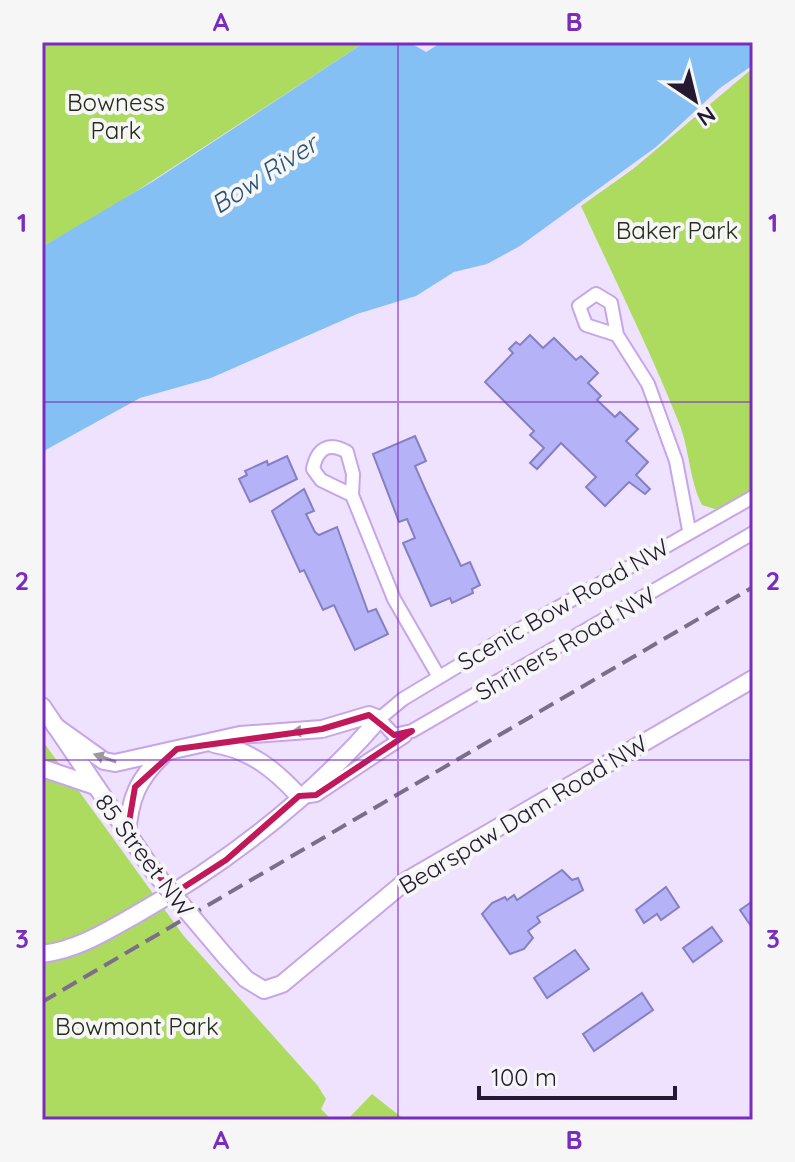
<svg xmlns="http://www.w3.org/2000/svg" width="795" height="1162" font-family="Quicksand,sans-serif">
<style>
.green{fill:#addb60}
.water{fill:#85c0f5}
.building{fill:#b6b2f7;stroke:#8580c3;stroke-width:2}
.lines{fill:none;stroke-linecap:round;stroke-linejoin:round}
.minor-casing{stroke:#c6a5e8;stroke-width:16}
.tertiary-casing{stroke:#c6a5e8;stroke-width:20}
.minor{stroke:#fff;stroke-width:12}
.tertiary{stroke:#fff;stroke-width:16}
.rail{stroke:#7b6e88;stroke-width:4;stroke-dasharray:16 8;stroke-linecap:butt}
.tertiary-bridge-casing{stroke:#c6a5e8;stroke-width:20;stroke-linecap:butt}
.tertiary-bridge{stroke:#fff;stroke-width:16}
.oneway{fill:#9d97a2}
.marked{fill:none;stroke:#c2185b;stroke-width:6;stroke-linejoin:round}
.grid{fill:none;stroke:#7b2cbf;stroke-width:2;stroke-opacity:0.55}
.labels{text-anchor:middle;dominant-baseline:central;stroke-width:8;stroke-linejoin:round;paint-order:stroke}
.park-label{font-size:24px;fill:#242d17;stroke:#f6f6f6}
.street-label{font-size:24px;fill:#251831;stroke:#f6f6f6}
.water-label{font-size:26px;font-style:italic;fill:#295478;stroke:#f6f6f6}
.neatline{fill:none;stroke:#7b2cbf;stroke-width:3}
.grid-label{font-size:26px;text-anchor:middle;font-weight:bold;fill:#7b2cbf}
</style>
<rect width="100%" height="100%" fill="#efe2fe"/>
<!-- green -->
<g class="green">
<polygon points="42,42 365,42 109,209 42,247"/>
<path d="M753,68V491L718,510L702,505C689,479 690,451 679,423C650,350 614,278 581,206L633,169Z"/>
<polygon points="42,740 183,935 318,1086 326,1099 321,1109 332,1120 42,1120"/>
<polygon points="372,1094 405,1120 347,1120"/>
</g>
<!-- water -->
<polygon class="water" points="365,42 409,42 426,52 442,42 753,42 753,65 720,88 656,147 520,246 487,264 454,272 416,296 357,314 211,378 140,398 42,452 42,247 152,182"/>
<!-- building -->
<g class="building">
<polygon points="530,335 543,348 554,338 576,360 581,356 598,373 588,383 601,396 597,400 615,417 620,412 638,429 626,441 648,462 636,475 650,489 645,494 629,482 605,506 586,487 596,477 561,443 537,469 530,463 544,448 530,435 534,431 485,382 513,353 509,349 516,342 520,345"/>
<polygon points="415,436 426,461 415,466 426,491 461,566 470,562 480,585 472,589 473,593 452,603 450,598 431,606 403,543 415,538 407,519 399,522 373,454"/>
<polygon points="287,456 297,479 250,502 239,479 247,475 245,471 267,461 268,465"/>
<polygon points="304,489 314,511 306,514 315,532 319,535 337,527 368,612 376,609 388,634 355,650 334,605 323,610 304,570 300,572 272,511"/>
<polygon points="562,870 572,880 578,878 583,890 537,917 540,922 528,931 533,938 524,949 510,954 482,914 492,903 505,897 507,900 514,895 517,900"/>
<polygon points="666,887 679,907 661,920 657,914 644,923 636,910"/>
<polygon points="753,901 753,929 740,910"/>
<polygon points="712,927 722,941 693,962 683,948"/>
<polygon points="575,950 589,969 547,998 534,978"/>
<polygon points="642,993 653,1010 594,1051 583,1034"/>
</g>
<g class="lines">
<!-- minor casing -->
<g class="minor-casing">
<g id="minor">
<polyline points="617,335 586,325 579,306 596,294 611,303 617,335 648,384 676,461 689,530"/>
<path d="M352,495L321,480L313,469C317,449 328,441 347,452L353,474L352,495L394,599L439,677"/>
<polyline points="753,497 506,637 403,699 379,719 394,735 412,731 753,533"/>
<polyline points="302,797 316,795 405,736"/>
</g>
</g>
<!-- tertiary casing -->
<g class="tertiary-casing">
<g id="tertiary">
<polyline points="42,706 154,872"/>
<path d="M214,744C251,750 275,770 299,796"/>
<polyline points="42,768 92,785"/>
<path d="M127,834C130,799 137,780 163,755"/>
<path d="M42,954C77,950 107,931 137,914C227,863 311,798 379,719L369,715L322,729L240,735L115,763L104,761L55,726"/>
<polyline points="225,956 246,979 264,990 282,984 406,881 753,679"/>
</g>
</g>
<!-- minor -->
<use href="#minor" class="minor"/>
<!-- tertiary -->
<use href="#tertiary" class="tertiary"/>
<!-- rail -->
<polyline class="rail" points="42,1002 753,587"/>
<!-- tertiary-bridge casing -->
<g class="tertiary-bridge-casing">
<polyline id="tertiary-bridge" points="154,872 225,956"/>
</g>
<!-- tertiary-bridge -->
<use href="#tertiary-bridge" class="tertiary-bridge"/>
</g>
<!-- one-way arrows -->
<defs><path id="oneway-solid" d="M-6-.8H1V-3.2L6.5 0L1 3.2V.8H-6Z" transform="scale(2)"/></defs>
<g class="oneway">
<use href="#oneway-solid" transform="translate(303 731) rotate(176)"/>
<use href="#oneway-solid" transform="translate(105 758) rotate(-161)"/>
</g>
<!-- marked area -->
<path class="marked" d="M369,715L394,735L412,731L316,795L299,796L226,860L173,894L127,834L135,787L177,749L322,729Z"/>
<!-- grid -->
<path class="grid" d="M398,42V1120M42,402H753M42,760H753"/>
<g class="labels">
<!-- park labels -->
<g class="park-label">
<text x="116" y="102">Bowness<tspan x="116" dy="28">Park</tspan></text>
<text x="677" y="230">Baker Park</text>
<text x="137" y="1026">Bowmont Park</text>
</g>
<!-- street labels -->
<g class="street-label">
<text transform="translate(563 604) rotate(-30)">Scenic Bow Road NW</text>
<text transform="translate(565 643) rotate(-30)">Shriners Road NW</text>
<text transform="translate(523 814) rotate(-31)">Bearspaw Dam Road NW</text>
<text transform="translate(145 855) rotate(53)">85 Street NW</text>
</g>
<!-- water labels -->
<g class="water-label">
<text transform="translate(264 174) rotate(-33)">Bow River</text>
</g>
</g>
<!-- border -->
<rect width="795" height="1162" fill="none" stroke="#f6f6f6" stroke-width="88"/>
<!-- north arrow -->
<g transform="translate(695 100) rotate(145)" stroke="#f6f6f6" stroke-width="6" paint-order="stroke">
<path d="M0-6L14 30L0 20L-14 30Z" fill="#251831"/>
<text y="-12" font-size="22" font-weight="bold" text-anchor="middle" fill="#251831">N</text>
</g>
<!-- scale -->
<path d="M479 1086v12h196v-12" fill="none" stroke="#251831" stroke-width="4"/>
<text x="491" y="1086" font-size="24" fill="#251831" stroke="#f6f6f6" stroke-width="6" paint-order="stroke">100 m</text>
<rect x="44" y="44" width="707" height="1074" class="neatline"/>
<g class="grid-label">
<text x="221" y="31">A</text>
<text x="574" y="31">B</text>
<text x="22" y="232">1</text>
<text x="773" y="232">1</text>
<text x="22" y="590">2</text>
<text x="773" y="590">2</text>
<text x="22" y="948">3</text>
<text x="773" y="948">3</text>
<text x="221" y="1149">A</text>
<text x="574" y="1149">B</text>
</g>
</svg>
